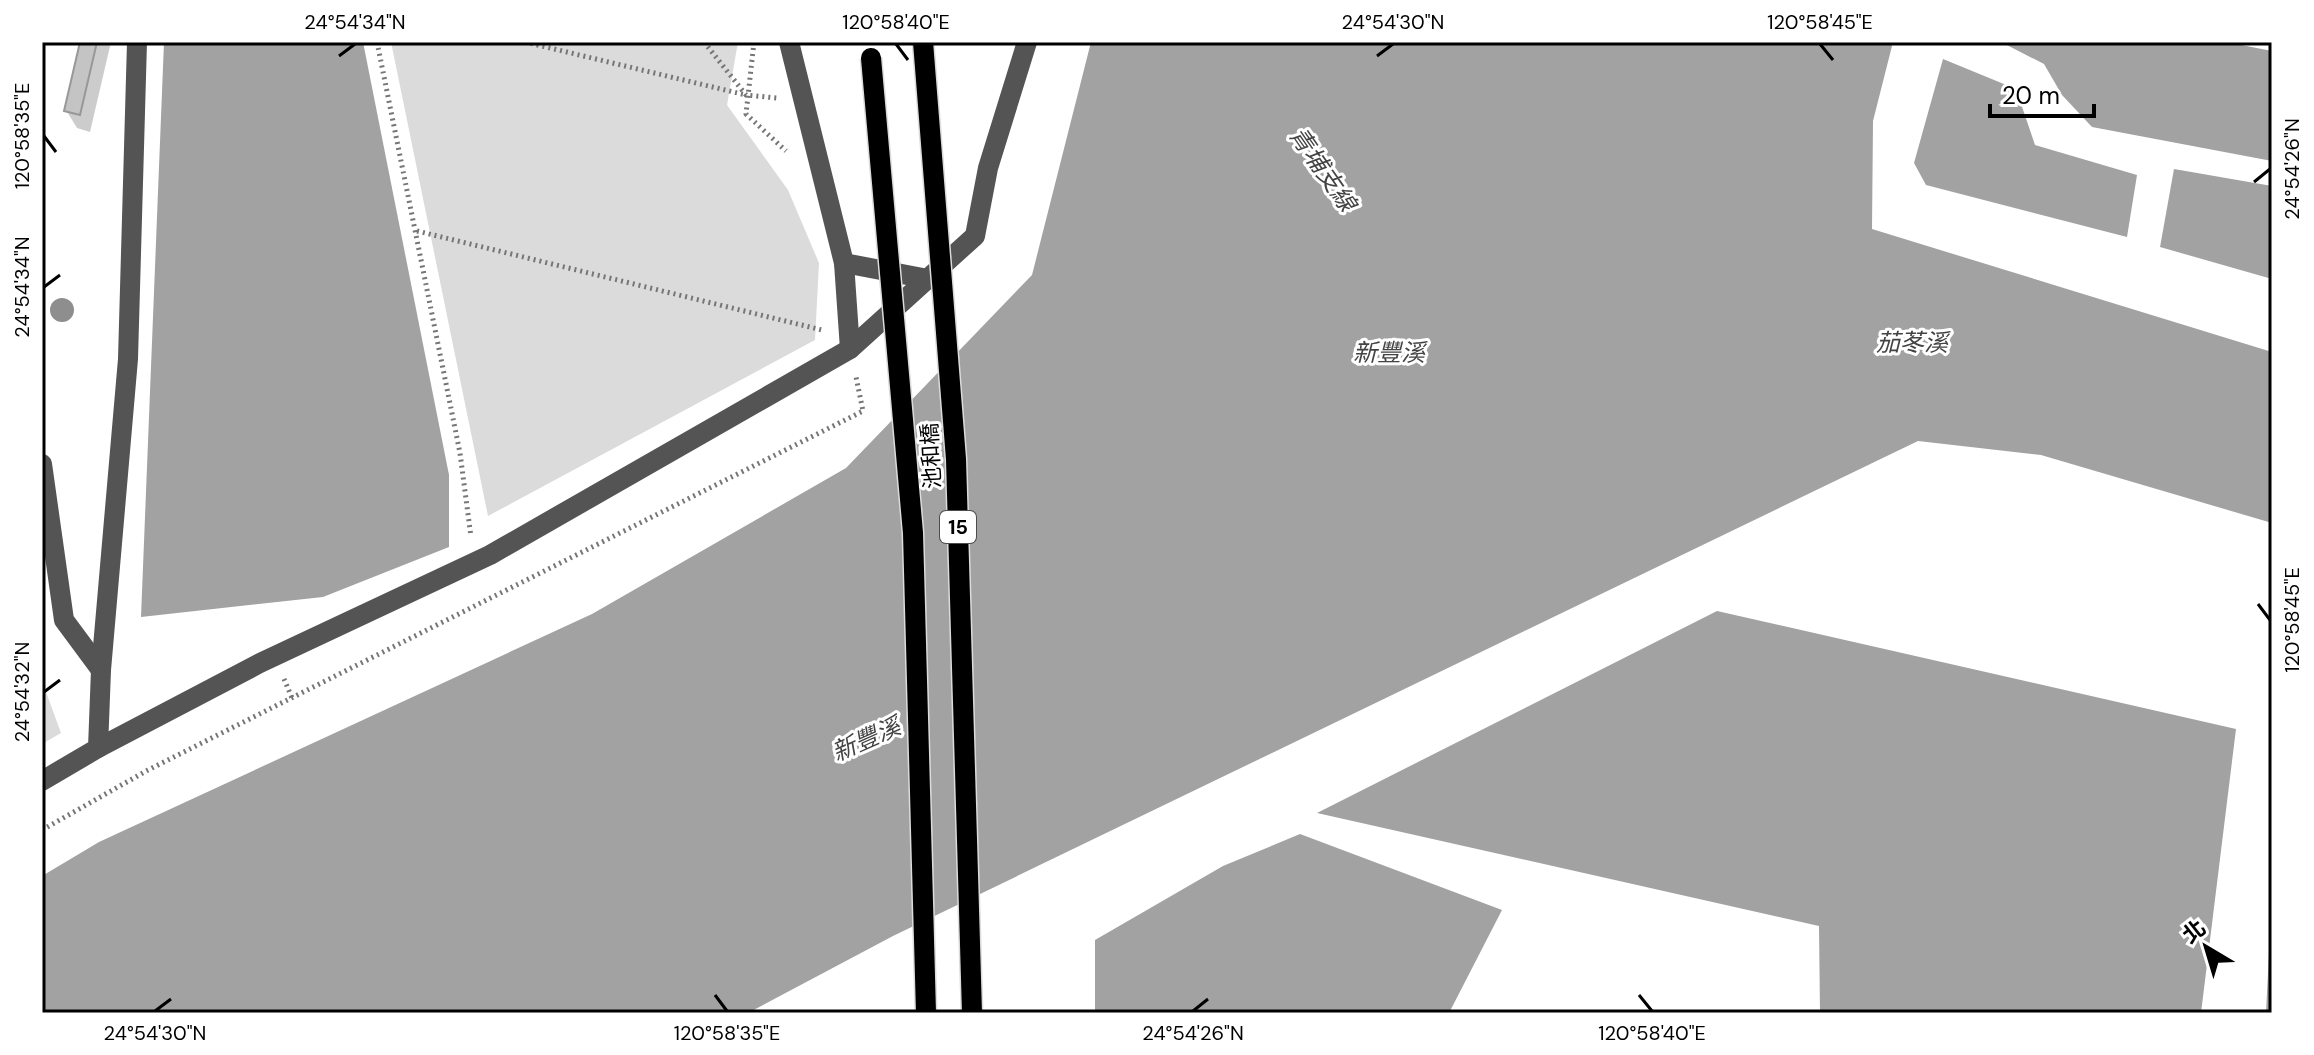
<svg xmlns="http://www.w3.org/2000/svg" width="2314" height="1055" font-family="'DM Sans','Noto Sans TC',sans-serif">
<style>
.green{fill:#dbdbdb}
.water{fill:#a2a2a2}
.shadow{fill:#0003}
.building{fill:#c4c4c4;stroke:#989898;stroke-width:2}
.lines{fill:none;stroke-linecap:round;stroke-linejoin:round}
.path{stroke:#767676;stroke-width:5;stroke-dasharray:2 4;stroke-linecap:butt}
.minor{stroke:#545454;stroke-width:20}
.major-bridge-casing{stroke:#dbdbdb;stroke-width:23;stroke-linecap:butt}
.major-bridge{stroke:#000;stroke-width:20}
.tree{fill:#8e8e8e}
.ticks{fill:none;stroke:#000;stroke-width:3}
.labels{text-anchor:middle;dominant-baseline:central;stroke-width:6;stroke-linejoin:round;paint-order:stroke}
.shield{fill:#fff;stroke:#4c4c4c;stroke-width:2}
.shield-label{font-size:20px;font-weight:bold;fill:#000}
.street-label{font-size:22px;fill:#000;stroke:#fff}
.water-label{font-size:24px;font-style:italic;fill:#434343;stroke:#fff}
.neatline{fill:none;stroke:#000;stroke-width:3}
.ticks-label{font-size:20px;text-anchor:middle;fill:#000}
</style>
<rect width="100%" height="100%" fill="#fff"/>
<!-- green -->
<g class="green">
<polygon points="391,42 738,42 727,105 788,190 819,263 815,340 488,516"/>
<polygon points="42,681 61,733 42,744"/>
</g>
<!-- water -->
<g class="water">
<polygon points="164,42 363,42 449,475 449,547 323,597 141,617"/>
<polygon points="1091,42 1893,42 1873,121 1872,229 2272,352 2272,523 2041,455 1918,441 893,936 748,1013 42,1013 42,876 99,842 592,614 846,468 1032,275"/>
<polygon points="2001,42 2226,42 2272,51 2272,161 2092,127 2062,95 2044,64"/>
<polygon points="1943,59 2016,89 2035,145 2137,175 2127,237 1926,185 1914,163"/>
<polygon points="2174,169 2272,186 2272,279 2160,247"/>
<polygon points="1717,611 2236,729 2201,1013 1820,1013 1819,926 1317,813"/>
<polygon points="1300,834 1502,910 1449,1013 1095,1013 1095,940 1223,866"/>
<polygon points="2272,891 2272,1013 2266,1013"/>
</g>
<!-- shadow -->
<polygon class="shadow" points="82,42 111,42 90,132 77,128 66,110"/>
<!-- building -->
<polygon class="building" points="80,42 97,42 80,115 64,111"/>
<g class="lines">
<!-- path -->
<g class="path">
<polyline points="377,42 460,453 471,537"/>
<polyline points="525,42 746,95"/>
<polyline points="704,42 746,95 777,98"/>
<polyline points="754,42 746,114 786,151"/>
<polyline points="417,231 822,330"/>
<polyline points="284,679 292,698"/>
<polyline points="42,830 148,770 863,411 856,377"/>
</g>
<!-- minor -->
<g class="minor">
<polyline points="789,42 844,263 850,349"/>
<polyline points="844,263 928,279"/>
<polyline points="42,464 64,620 101,670"/>
<polyline points="98,748 260,663 490,555 850,349 975,236 988,168 1027,42"/>
<polyline points="42,781 98,748 101,670 128,359 137,42"/>
</g>
<!-- major-bridge casing -->
<g class="major-bridge-casing">
<g id="major-bridge">
<polyline points="923,42 956,459 972,1013"/>
<polyline points="871,58 913,533 926,1013"/>
</g>
</g>
<!-- major-bridge -->
<use href="#major-bridge" class="major-bridge"/>
</g>
<!-- trees -->
<circle class="tree" cx="62" cy="310" r="12"/>
<!-- ticks -->
<path class="ticks" d="M896,44L908,60M1820,44L1833,60M339,56L355,44M1377,56L1393,44M44,136L56,152M2254,182L2270,169M44,287L60,275M2258,604L2270,620M44,692L60,680M715,995L727,1011M1639,995L1652,1011M155,1011L171,999M1193,1011L1208,999"/>
<g class="labels">
<!-- shield labels -->
<rect class="shield" x="940" y="511" width="36" height="32" rx="6"/>
<g class="shield-label">
<text x="958" y="527">15</text>
</g>
<!-- street labels -->
<g class="street-label">
<text transform="translate(931 456) rotate(-93)">池和橋</text>
</g>
<!-- water labels -->
<g class="water-label">
<text transform="translate(1323 169) rotate(55)">青埔支線</text>
<text x="1912" y="342">茄苳溪</text>
<text x="1389" y="352">新豐溪</text>
<text transform="translate(866 739) rotate(-24)">新豐溪</text>
</g>
</g>
<!-- border -->
<rect width="2314" height="1055" fill="none" stroke="#ffffff" stroke-width="88"/>
<!-- north arrow -->
<g transform="translate(2206 947) rotate(322)" stroke="#ffffff" stroke-width="6" paint-order="stroke">
<path d="M0-6L14 30L0 20L-14 30Z" fill="#000000"/>
<text y="-12" font-size="22" font-weight="bold" text-anchor="middle" fill="#000000">北</text>
</g>
<!-- scale -->
<path d="M1990 104v12h104v-12" fill="none" stroke="#000000" stroke-width="4"/>
<text x="2002" y="104" font-size="24" fill="#000000" stroke="#ffffff" stroke-width="6" paint-order="stroke">20 m</text>
<rect x="44" y="44" width="2226" height="967" class="neatline"/>
<g class="ticks-label">
<text x="355" y="29">24°54'34"N</text>
<text x="896" y="29">120°58'40"E</text>
<text x="1393" y="29">24°54'30"N</text>
<text x="1820" y="29">120°58'45"E</text>
<text transform="translate(22 136) rotate(-90)" y="7">120°58'35"E</text>
<text transform="translate(2292 169) rotate(-90)" y="7">24°54'26"N</text>
<text transform="translate(22 287) rotate(-90)" y="7">24°54'34"N</text>
<text transform="translate(2292 620) rotate(-90)" y="7">120°58'45"E</text>
<text transform="translate(22 692) rotate(-90)" y="7">24°54'32"N</text>
<text x="155" y="1040">24°54'30"N</text>
<text x="727" y="1040">120°58'35"E</text>
<text x="1193" y="1040">24°54'26"N</text>
<text x="1652" y="1040">120°58'40"E</text>
</g>
</svg>
